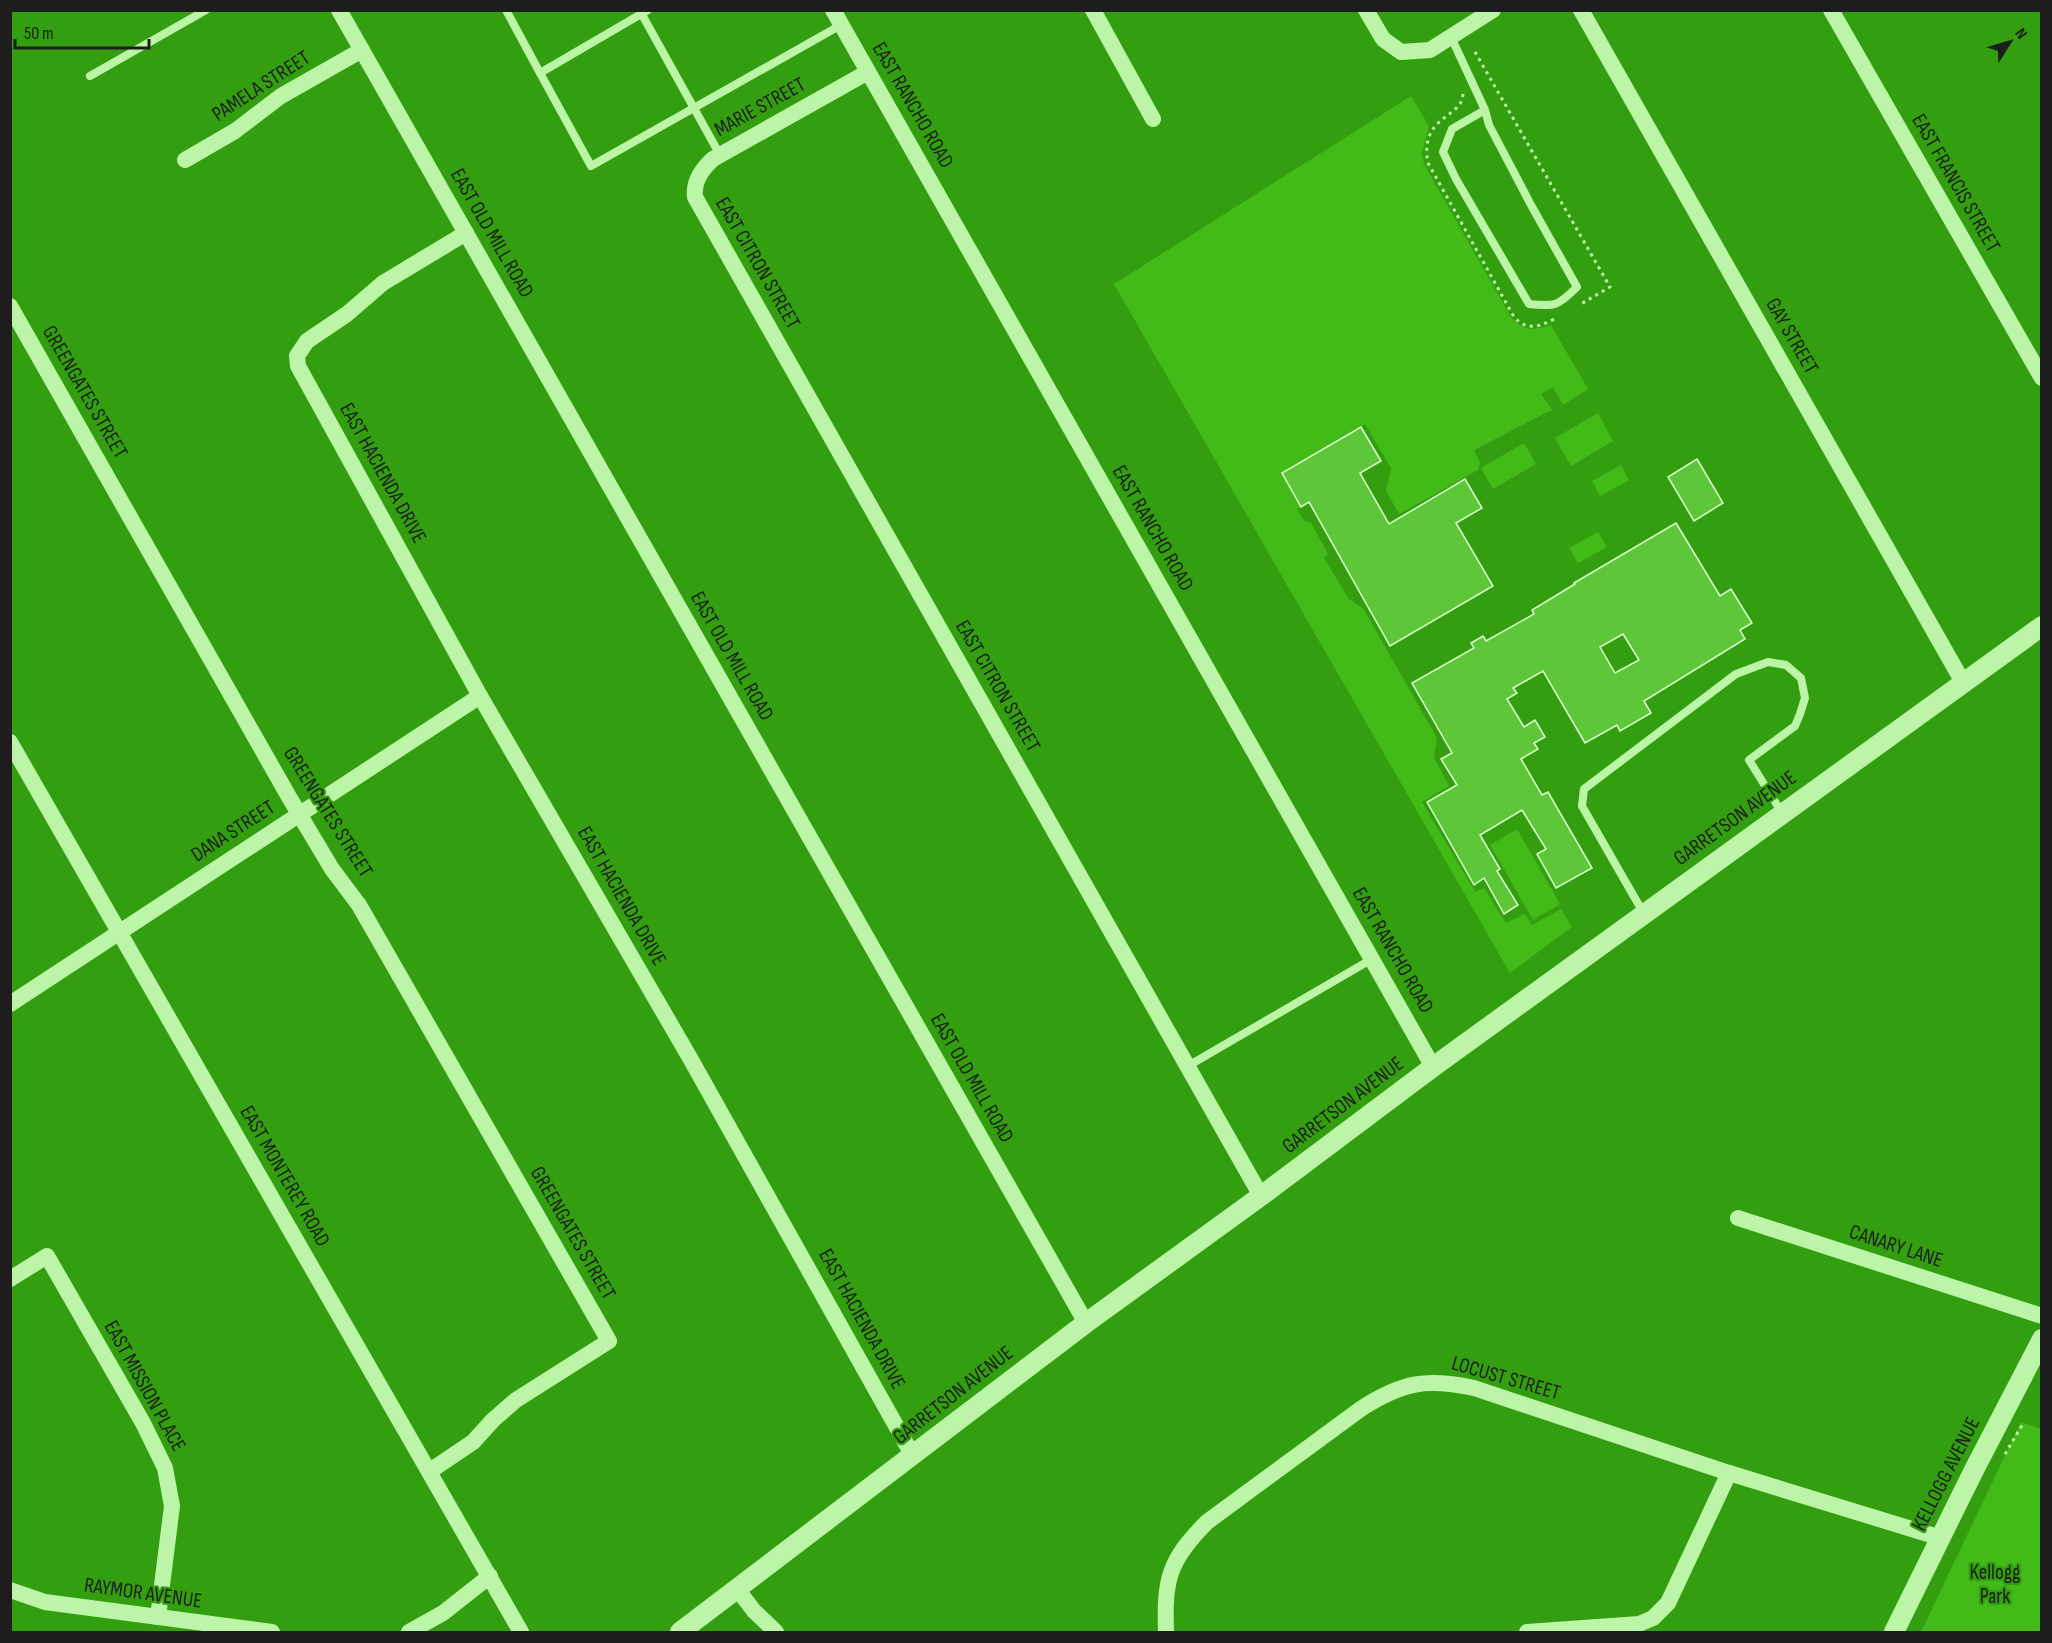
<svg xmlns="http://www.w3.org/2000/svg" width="2052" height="1643" font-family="'Sofia Sans Condensed',sans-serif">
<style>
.green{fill:#42ba18}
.building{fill:#5dc739;stroke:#dcfed0;stroke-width:1.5;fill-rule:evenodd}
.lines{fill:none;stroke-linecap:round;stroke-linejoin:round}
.path{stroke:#bcf5a7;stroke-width:3;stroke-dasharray:3 4.5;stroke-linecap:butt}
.service{stroke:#bcf5a7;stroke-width:8}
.minor{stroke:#bcf5a7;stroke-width:16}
.tertiary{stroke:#bcf5a7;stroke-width:20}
.labels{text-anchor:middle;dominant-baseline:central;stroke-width:4.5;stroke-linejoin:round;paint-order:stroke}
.street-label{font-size:21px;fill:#1d1d1d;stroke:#339f10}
.park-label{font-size:21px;fill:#1b1d1b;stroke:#339f10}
</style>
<rect width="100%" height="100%" fill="#339f10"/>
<!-- green -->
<g class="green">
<path d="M1411,96L1429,126L1422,153L1424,164L1511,317C1523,331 1535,331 1551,325L1588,389L1563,405L1553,387L1541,394L1552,410L1474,450L1480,463L1478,470L1399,514L1386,491L1391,468L1365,424L1282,473L1301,507L1297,509L1304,521L1311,523L1328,554L1324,558L1349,599L1363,608L1437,738L1434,757L1449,786L1422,802L1475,892L1484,888L1506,923L1525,914L1532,925L1561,909L1572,927L1510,973L1114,284Z"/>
<polygon points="1598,413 1613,441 1571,466 1555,438"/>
<polygon points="1524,443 1536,464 1493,489 1481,468"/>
<polygon points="1621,465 1629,480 1600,496 1592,481"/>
<polygon points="1598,532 1607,547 1578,563 1569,548"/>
<polygon points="1517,829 1560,904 1533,920 1490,845"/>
<polygon points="2021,1422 2041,1429 2041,1632 1921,1632"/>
</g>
<!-- building -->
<g class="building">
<polygon points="1361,427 1381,461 1360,473 1389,524 1465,479 1482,508 1456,523 1493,586 1390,646 1309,502 1301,507 1282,473"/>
<polygon points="1697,459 1723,503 1694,521 1668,477"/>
<path d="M1676,523L1720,596L1731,589L1752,623L1740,630L1745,639L1644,701L1651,713L1620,731L1617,725L1585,743L1543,671L1513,688L1517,693L1507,699L1524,727L1535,720L1545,737L1534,743L1538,749L1521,759L1542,795L1548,792L1592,868L1556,888L1537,854L1546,849L1522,810L1480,835L1500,869L1497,871L1518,905L1504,914L1484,878L1474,885L1427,802L1457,785L1441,759L1452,753L1412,683L1474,648L1471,643L1483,636L1486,641L1534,614L1532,610L1575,584L1574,583ZM1623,634L1639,660L1615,673L1600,647Z"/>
</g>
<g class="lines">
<!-- path -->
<g class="path">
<polyline points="1475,52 1610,287 1581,304"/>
<path d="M1463,94C1462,119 1419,115 1428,163L1514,317C1527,331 1539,327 1554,319"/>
<polyline points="2005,1454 2024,1422"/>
</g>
<!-- service -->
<g class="service">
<polyline points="506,10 540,73"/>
<polyline points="648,10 540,73 591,166 841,25"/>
<polyline points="640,11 720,155"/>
<path d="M1451,37L1485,110L1489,125L1531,205L1577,287C1558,306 1555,307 1529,304L1456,179L1443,152L1452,129L1485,110"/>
<polyline points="90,76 206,10"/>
<polyline points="1644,914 1582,806 1584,789 1736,674 1768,662 1786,665 1801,678 1805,698 1800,714 1795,726 1749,760 1782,813"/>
<polyline points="1188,1066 1372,959"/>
</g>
<!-- minor -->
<g class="minor">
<polyline points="339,10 1086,1323"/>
<polyline points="833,10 1433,1067"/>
<polyline points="1093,10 1153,119"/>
<polyline points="1366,10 1383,39 1401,52 1430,50 1493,10"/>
<polyline points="1581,10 1964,684"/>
<polyline points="1831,10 2042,378"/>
<path d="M868,72L713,159C702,169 693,182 695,197L1261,1196"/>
<polyline points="185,160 235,131 281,96 362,50"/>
<polyline points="466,233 383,283 347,314 307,341 297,356 298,366 480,696 690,1058 913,1456"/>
<polyline points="10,306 289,797 332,869 359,905 609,1341 516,1400 493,1420 473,1442 430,1471"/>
<polyline points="10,742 521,1632"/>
<polyline points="10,1004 480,696"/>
<polyline points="1738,1218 2042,1316"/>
<polyline points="10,1279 47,1256 143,1423 165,1468 172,1506 158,1617"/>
<polyline points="10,1590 45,1602 272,1632"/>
<polyline points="738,1590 754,1611 776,1632"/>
<polyline points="409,1632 443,1613 490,1576"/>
<path d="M1166,1632C1164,1579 1169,1560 1207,1522L1362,1408C1403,1382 1426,1378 1474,1388L1729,1473L1941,1538"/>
<polyline points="1527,1632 1639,1624 1653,1618 1668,1603 1729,1473"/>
</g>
<!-- tertiary -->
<g class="tertiary">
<polyline points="680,1632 1086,1323 1261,1196 1433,1067 2042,626"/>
<polyline points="1894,1632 1973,1472 2042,1339"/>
</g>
</g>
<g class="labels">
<!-- street labels -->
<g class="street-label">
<text transform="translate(261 86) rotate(-33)">PAMELA STREET</text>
<text transform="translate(913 105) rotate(60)">EAST RANCHO ROAD</text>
<text transform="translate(760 107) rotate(-29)">MARIE STREET</text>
<text transform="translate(1956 183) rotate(60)">EAST FRANCIS STREET</text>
<text transform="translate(492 233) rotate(60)">EAST OLD MILL ROAD</text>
<text transform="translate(758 263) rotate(60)">EAST CITRON STREET</text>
<text transform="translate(1792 336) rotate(60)">GAY STREET</text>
<text transform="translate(85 392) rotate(60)">GREENGATES STREET</text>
<text transform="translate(383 473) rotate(61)">EAST HACIENDA DRIVE</text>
<text transform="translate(1153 528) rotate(60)">EAST RANCHO ROAD</text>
<text transform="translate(732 656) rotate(60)">EAST OLD MILL ROAD</text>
<text transform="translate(998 686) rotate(60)">EAST CITRON STREET</text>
<text transform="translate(328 812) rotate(58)">GREENGATES STREET</text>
<text transform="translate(1735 818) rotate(-36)">GARRETSON AVENUE</text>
<text transform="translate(233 831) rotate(-33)">DANA STREET</text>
<text transform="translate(622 896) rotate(60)">EAST HACIENDA DRIVE</text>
<text transform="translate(1393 950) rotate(60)">EAST RANCHO ROAD</text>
<text transform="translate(972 1078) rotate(60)">EAST OLD MILL ROAD</text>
<text transform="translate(1343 1105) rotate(-37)">GARRETSON AVENUE</text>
<text transform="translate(285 1176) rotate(60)">EAST MONTEREY ROAD</text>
<text transform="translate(573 1233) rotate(60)">GREENGATES STREET</text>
<text transform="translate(1896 1246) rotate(18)">CANARY LANE</text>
<text transform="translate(862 1319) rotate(61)">EAST HACIENDA DRIVE</text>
<text transform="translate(1506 1378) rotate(16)">LOCUST STREET</text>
<text transform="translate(145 1386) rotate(61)">EAST MISSION PLACE</text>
<text transform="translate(953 1395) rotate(-38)">GARRETSON AVENUE</text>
<text transform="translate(1946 1474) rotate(-63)">KELLOGG AVENUE</text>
<text transform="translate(143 1593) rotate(8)">RAYMOR AVENUE</text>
</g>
<!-- park labels -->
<g class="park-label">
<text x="1995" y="1572">Kellogg<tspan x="1995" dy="24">Park</tspan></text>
</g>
</g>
<!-- border -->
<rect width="2052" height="1643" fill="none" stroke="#1d1d1d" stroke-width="24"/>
<!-- north arrow -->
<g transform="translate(2010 42) rotate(53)" stroke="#339f10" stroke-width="4.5" paint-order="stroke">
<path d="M0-4.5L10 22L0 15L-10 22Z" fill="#1d1d1d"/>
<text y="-9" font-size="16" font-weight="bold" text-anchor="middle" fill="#1d1d1d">N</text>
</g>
<!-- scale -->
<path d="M15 39v9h134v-9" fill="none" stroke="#1d1d1d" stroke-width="3"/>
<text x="24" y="39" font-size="18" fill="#1d1d1d" stroke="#339f10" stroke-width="4.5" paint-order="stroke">50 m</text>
</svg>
